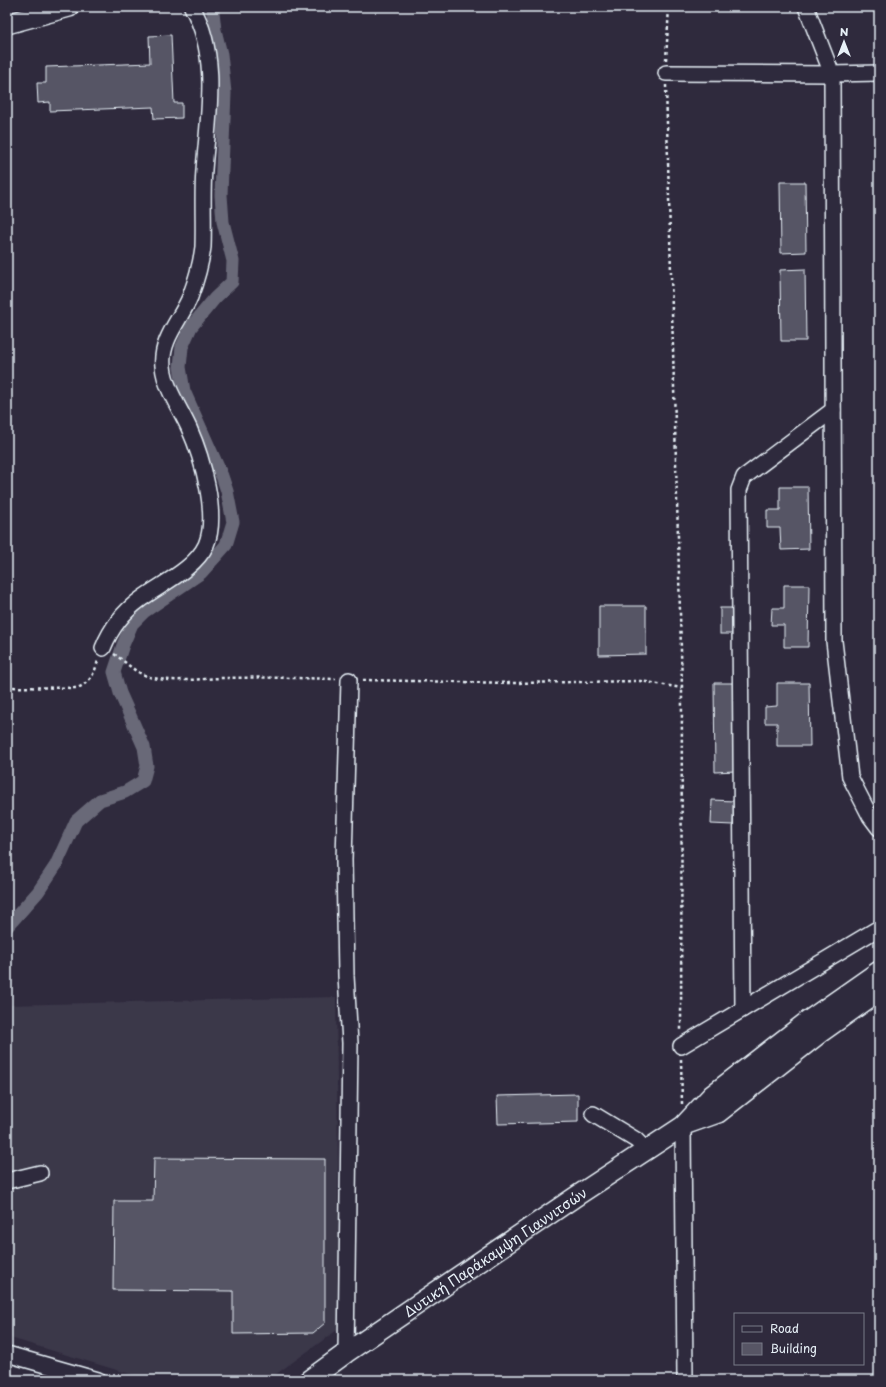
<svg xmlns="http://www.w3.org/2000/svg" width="886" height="1387" font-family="'Playpen Sans',sans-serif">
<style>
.built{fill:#3b3749}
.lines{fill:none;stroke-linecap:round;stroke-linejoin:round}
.canal{stroke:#696978;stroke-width:13}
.building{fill:#575565;stroke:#e8f1f8}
.minor-casing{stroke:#e8f1f8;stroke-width:18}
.major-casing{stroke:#e8f1f8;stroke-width:22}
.path{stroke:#e8f1f8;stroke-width:2.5;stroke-dasharray:3 3;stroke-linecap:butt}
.minor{stroke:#2f2a3d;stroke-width:15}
.major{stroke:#2f2a3d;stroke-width:19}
.labels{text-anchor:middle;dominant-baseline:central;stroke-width:3;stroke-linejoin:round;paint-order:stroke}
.street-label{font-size:14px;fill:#e8f1f8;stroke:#2f2a3d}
</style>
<rect width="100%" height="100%" fill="#2f2a3d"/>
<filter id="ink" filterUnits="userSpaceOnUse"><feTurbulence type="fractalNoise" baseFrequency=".025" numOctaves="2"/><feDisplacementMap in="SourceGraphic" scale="8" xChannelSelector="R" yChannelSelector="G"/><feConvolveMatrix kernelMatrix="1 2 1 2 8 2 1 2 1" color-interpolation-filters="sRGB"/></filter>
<g filter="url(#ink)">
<!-- built -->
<polygon class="built" points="336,997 340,1328 268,1380 150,1380 7,1337 7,1005"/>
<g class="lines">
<!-- canal -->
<polyline class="canal" points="7,927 38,892 56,865 76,821 100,800 125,792 143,781 147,766 144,747 120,693 114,672 123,645 132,624 144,612 201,573 226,545 233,522 227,491 222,476 184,391 180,367 182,347 191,327 215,298 232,282 233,261 223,222 221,195 225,93 221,54 215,30 213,12"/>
</g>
<!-- building -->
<g class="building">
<polygon points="171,35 174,103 182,103 182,118 154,119 153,107 50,111 50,102 38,103 37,83 46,83 46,67 150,63 149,36"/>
<polygon points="780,182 805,182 806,252 781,253"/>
<polygon points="805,269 806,341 781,341 780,270"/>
<polygon points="780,487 808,487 809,549 781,550 780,528 767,528 767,510 780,510"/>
<polygon points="784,585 809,585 808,647 784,647 784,625 771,625 772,608 784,608"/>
<polygon points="599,606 646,606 646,654 599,655"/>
<rect x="720" y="608" width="12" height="26"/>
<polygon points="714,683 733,683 735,771 715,772"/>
<polygon points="777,683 809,683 810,746 777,746 777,723 765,723 765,707 777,706"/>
<polygon points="712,800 734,801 733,825 711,824"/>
<polygon points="578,1094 578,1122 498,1124 497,1096"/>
<polygon points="154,1158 325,1159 325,1323 313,1333 233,1334 233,1291 113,1290 114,1201 153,1201"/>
</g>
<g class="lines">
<!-- minor casing -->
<g class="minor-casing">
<g id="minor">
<polyline points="806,7 832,74 834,641 850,777 870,816 879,828"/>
<polyline points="666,73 832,74 879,73"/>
<path d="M103,648C111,628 123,612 141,599C161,584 195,569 206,545C219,515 202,457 189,428C180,408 165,388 163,366C160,340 181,319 190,297C196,281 201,263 203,247C204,221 202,195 204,170C208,116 220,57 192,7"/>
<polyline points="743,1009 739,490 744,477 833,410"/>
<polyline points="681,1046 879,928"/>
<polyline points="593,1114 636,1140 646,1150"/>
<polyline points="683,1126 685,1380"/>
<polyline points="7,1181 40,1173"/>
<polyline points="346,1353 350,1043 346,976 344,860 349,680"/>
<polyline points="7,1354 98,1380"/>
</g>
</g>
<!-- major casing -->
<g class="major-casing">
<g id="major">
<polyline points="7,24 69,7"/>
<polyline points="687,1124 718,1113 820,1033 879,991"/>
<path id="s1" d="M309,1380L346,1353L575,1197L683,1126L712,1095L809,1020L879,971"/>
</g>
</g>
<!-- path -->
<g class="path">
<polyline points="666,60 669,7"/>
<polyline points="666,85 682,688 681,1030"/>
<path d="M114,654C125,661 134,672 147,676C167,684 204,678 226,678C262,677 299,678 336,679"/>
<polyline points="363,680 511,683 640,681 682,688"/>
<path d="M7,687L77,688C90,683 95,673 98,660"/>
<polyline points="681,1059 682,1104"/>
</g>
<!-- minor -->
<use href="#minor" class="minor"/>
<!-- major -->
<use href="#major" class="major"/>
</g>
</g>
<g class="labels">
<!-- street labels -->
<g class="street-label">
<text stroke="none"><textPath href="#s1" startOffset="226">Δυτική Παράκαμψη Γιαννιτσών</textPath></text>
</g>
</g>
<!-- margin -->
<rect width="886" height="1387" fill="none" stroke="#2f2a3d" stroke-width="24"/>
<rect x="12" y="12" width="862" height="1363" fill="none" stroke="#e8f1f8" stroke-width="1.5" filter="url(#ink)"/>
<!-- legend -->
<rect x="734" y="1313" width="130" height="52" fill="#2f2a3d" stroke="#797a88"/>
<rect x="742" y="1326" width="20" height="6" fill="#2f2a3d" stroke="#797a88"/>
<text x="770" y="1333" font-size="12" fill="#e8f1f8">Road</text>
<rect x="742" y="1343" width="20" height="12" fill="#575565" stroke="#797a88"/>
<text x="770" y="1353" font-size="12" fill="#e8f1f8">Building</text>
<!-- north arrow -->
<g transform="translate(844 42)" stroke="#2f2a3d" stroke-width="3" paint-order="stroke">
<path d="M0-3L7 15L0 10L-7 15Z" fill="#e8f1f8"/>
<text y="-6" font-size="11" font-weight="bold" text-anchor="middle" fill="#e8f1f8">N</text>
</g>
</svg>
